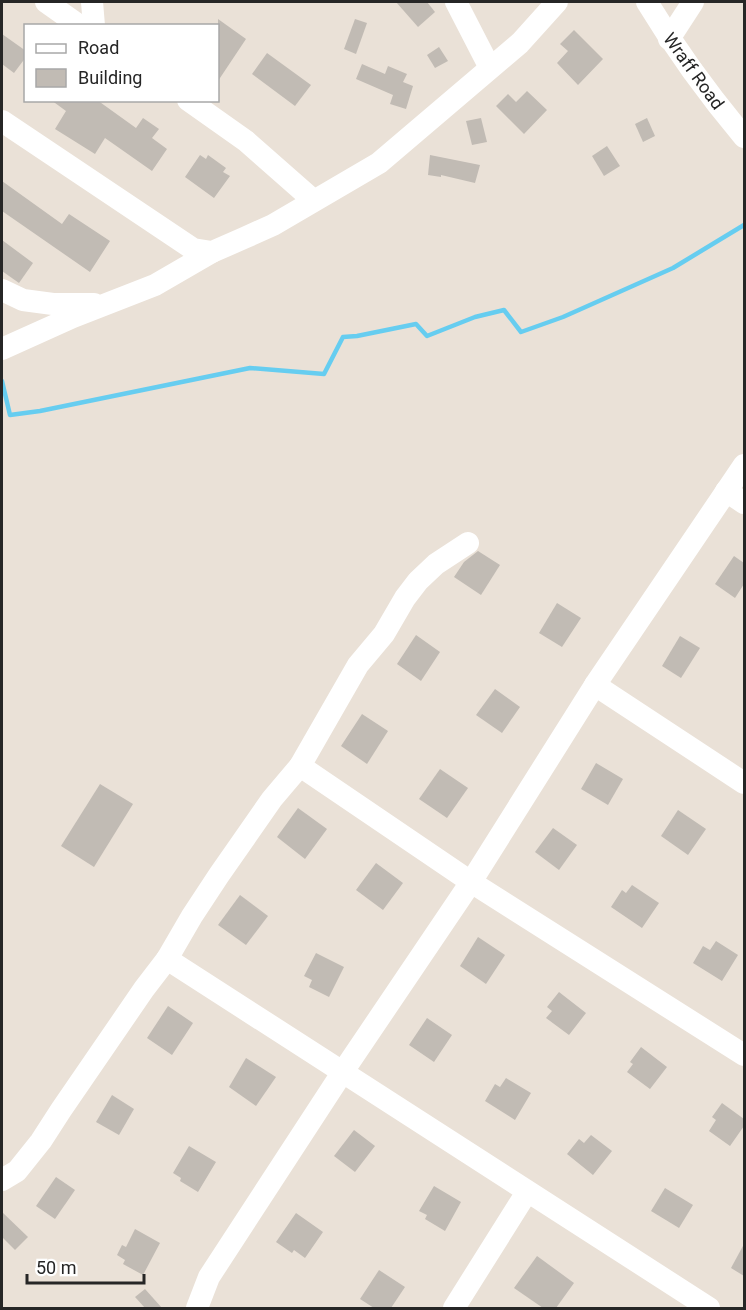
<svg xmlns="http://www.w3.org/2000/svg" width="746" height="1310" font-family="Roboto,sans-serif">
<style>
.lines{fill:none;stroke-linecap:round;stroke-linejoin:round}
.stream{stroke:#66cdf0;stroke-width:4.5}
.building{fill:#c1bbb4}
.minor{stroke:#fff;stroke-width:22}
.labels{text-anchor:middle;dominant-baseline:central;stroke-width:5;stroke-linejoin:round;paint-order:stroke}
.street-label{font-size:18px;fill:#262626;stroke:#fff}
</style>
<rect width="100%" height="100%" fill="#eae1d7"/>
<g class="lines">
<!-- stream -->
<polyline class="stream" points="2,381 10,415 40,411 250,368 324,374 343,337 357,336 416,324 427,336 475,317 504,310 521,332 563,317 673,268 744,225"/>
</g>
<!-- building -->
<g class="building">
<polygon points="396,2 427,2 435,12 418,27"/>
<polygon points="218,19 246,39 218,81"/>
<polygon points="355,19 367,23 356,54 344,49"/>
<polygon points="574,30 603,59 578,85 557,63 568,51 560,44"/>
<polygon points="2,34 26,51 26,57 14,73 2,64"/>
<polygon points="439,47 448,61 435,68 427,55"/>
<polygon points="267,53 311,85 295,106 252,74"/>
<polygon points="362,64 385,74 388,66 407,74 403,82 413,86 406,109 390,104 393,95 356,79"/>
<polygon points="527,91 547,110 524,134 496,106 508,94 516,102"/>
<polygon points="51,100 97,100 136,128 143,118 159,129 152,138 167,149 152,171 105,138 95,154 55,129 66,111"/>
<polygon points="481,118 487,142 472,145 466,121"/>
<polygon points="647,118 655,136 643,142 635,124"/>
<polygon points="607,146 620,166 604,176 592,156"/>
<polygon points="200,155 206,159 208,155 226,168 223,172 230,176 214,198 185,177"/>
<polygon points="430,155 480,165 475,183 441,175 441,177 428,175"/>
<polygon points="2,181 62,224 69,214 110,241 90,272 2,211"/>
<polygon points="2,240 33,263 19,283 2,271"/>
<polygon points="478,551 500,565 481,595 454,577 464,562"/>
<polygon points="734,556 744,563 744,584 735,598 715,584"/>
<polygon points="557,603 581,618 562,647 539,633"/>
<polygon points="416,635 440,652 421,681 397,664"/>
<polygon points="680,636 700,648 681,678 662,666"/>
<polygon points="495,689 520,707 502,733 476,715"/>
<polygon points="362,714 388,731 367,764 341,746"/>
<polygon points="596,763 623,779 608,805 581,789"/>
<polygon points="440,769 468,788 447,818 419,799"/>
<polygon points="100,784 133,804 94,867 61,846"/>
<polygon points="298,808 327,829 305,859 277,837"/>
<polygon points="678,810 706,829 688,855 661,836"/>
<polygon points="553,828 577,845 559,870 535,852"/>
<polygon points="376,863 403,883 383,910 356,890"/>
<polygon points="632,885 659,903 642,928 611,907 622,890 626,893"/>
<polygon points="240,895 268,916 246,945 218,925"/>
<polygon points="478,937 505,955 486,984 460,966"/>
<polygon points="716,941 738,955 722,981 693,963 703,946 710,950"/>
<polygon points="316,953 344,967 329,997 309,987 312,980 304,976"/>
<polygon points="559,992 586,1013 569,1035 546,1018 552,1011 547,1007"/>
<polygon points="168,1006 193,1023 172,1055 147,1038"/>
<polygon points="427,1018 452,1035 434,1062 409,1045"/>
<polygon points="641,1047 667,1067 650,1089 627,1072 633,1064 630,1062"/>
<polygon points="246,1058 276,1077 256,1106 229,1087"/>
<polygon points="506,1078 531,1093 515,1120 485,1101 495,1084 500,1087"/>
<polygon points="112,1095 134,1109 119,1135 96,1122"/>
<polygon points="722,1103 744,1119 744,1126 730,1146 709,1131 716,1120 712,1117"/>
<polygon points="354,1130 375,1146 355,1172 334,1156"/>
<polygon points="591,1135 612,1151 593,1175 567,1154 579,1139 584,1143"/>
<polygon points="189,1146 216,1162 198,1192 180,1181 181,1178 173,1173"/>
<polygon points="56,1177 75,1190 55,1219 36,1206"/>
<polygon points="434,1186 461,1202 445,1231 425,1219 427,1215 419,1211"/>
<polygon points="665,1188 693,1205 679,1228 651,1211"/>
<polygon points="2,1212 28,1237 15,1250 2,1237"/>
<polygon points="296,1213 323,1232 305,1258 294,1250 292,1253 276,1242"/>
<polygon points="135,1229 160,1243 143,1275 123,1264 125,1260 117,1255 122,1245 126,1247"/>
<polygon points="744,1244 744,1276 731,1268"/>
<polygon points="537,1256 574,1283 556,1308 543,1308 514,1288"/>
<polygon points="379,1270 405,1287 391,1308 374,1308 360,1299"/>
<polygon points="145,1289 162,1308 145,1308 135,1297"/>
</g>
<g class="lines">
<!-- minor -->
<g class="minor">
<polyline points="46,2 80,26"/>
<polyline points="92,2 94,26"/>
<polyline points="456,2 490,68"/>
<path d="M647,2C676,50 708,94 744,137"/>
<polyline points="669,39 693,2"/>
<polyline points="188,100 246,141 313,200"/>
<polyline points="2,121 193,249 212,252 244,238 273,225 379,163 520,43 557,2"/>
<polyline points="2,290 23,300 53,304 94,304"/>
<polyline points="2,349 73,317 155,285 212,252"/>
<polyline points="726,491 744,503"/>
<polyline points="595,685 744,783"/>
<polyline points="300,766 471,882 744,1055"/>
<polyline points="167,959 709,1308"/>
<polyline points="2,1180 17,1171 41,1141 61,1110 144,989 167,959 192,916 219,875 272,799 300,766 358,665 384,634 405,598 418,581 436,564 468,543"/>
<polyline points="197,1308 209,1277 342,1073 471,882 595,685 744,465"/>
<polyline points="454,1308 527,1192"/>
</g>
</g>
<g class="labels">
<!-- street labels -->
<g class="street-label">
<text transform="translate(694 71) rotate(54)">Wraff Road</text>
</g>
</g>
<!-- border -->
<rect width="746" height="1310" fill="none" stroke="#262626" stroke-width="6"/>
<!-- legend -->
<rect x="24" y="24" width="195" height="78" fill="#ffffff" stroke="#a8a8a8" stroke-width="1.5"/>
<rect x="36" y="44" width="30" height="9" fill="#ffffff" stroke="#a8a8a8" stroke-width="1.5"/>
<text x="78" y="54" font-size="18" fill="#262626">Road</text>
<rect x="36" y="69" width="30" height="18" fill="#c1bbb4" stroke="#a8a8a8" stroke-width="1.5"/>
<text x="78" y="84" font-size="18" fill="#262626">Building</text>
<!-- scale -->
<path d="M27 1274v9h117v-9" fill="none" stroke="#262626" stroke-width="3"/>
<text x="36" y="1274" font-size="18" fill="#262626" stroke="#ffffff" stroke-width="4.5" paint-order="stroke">50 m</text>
</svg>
